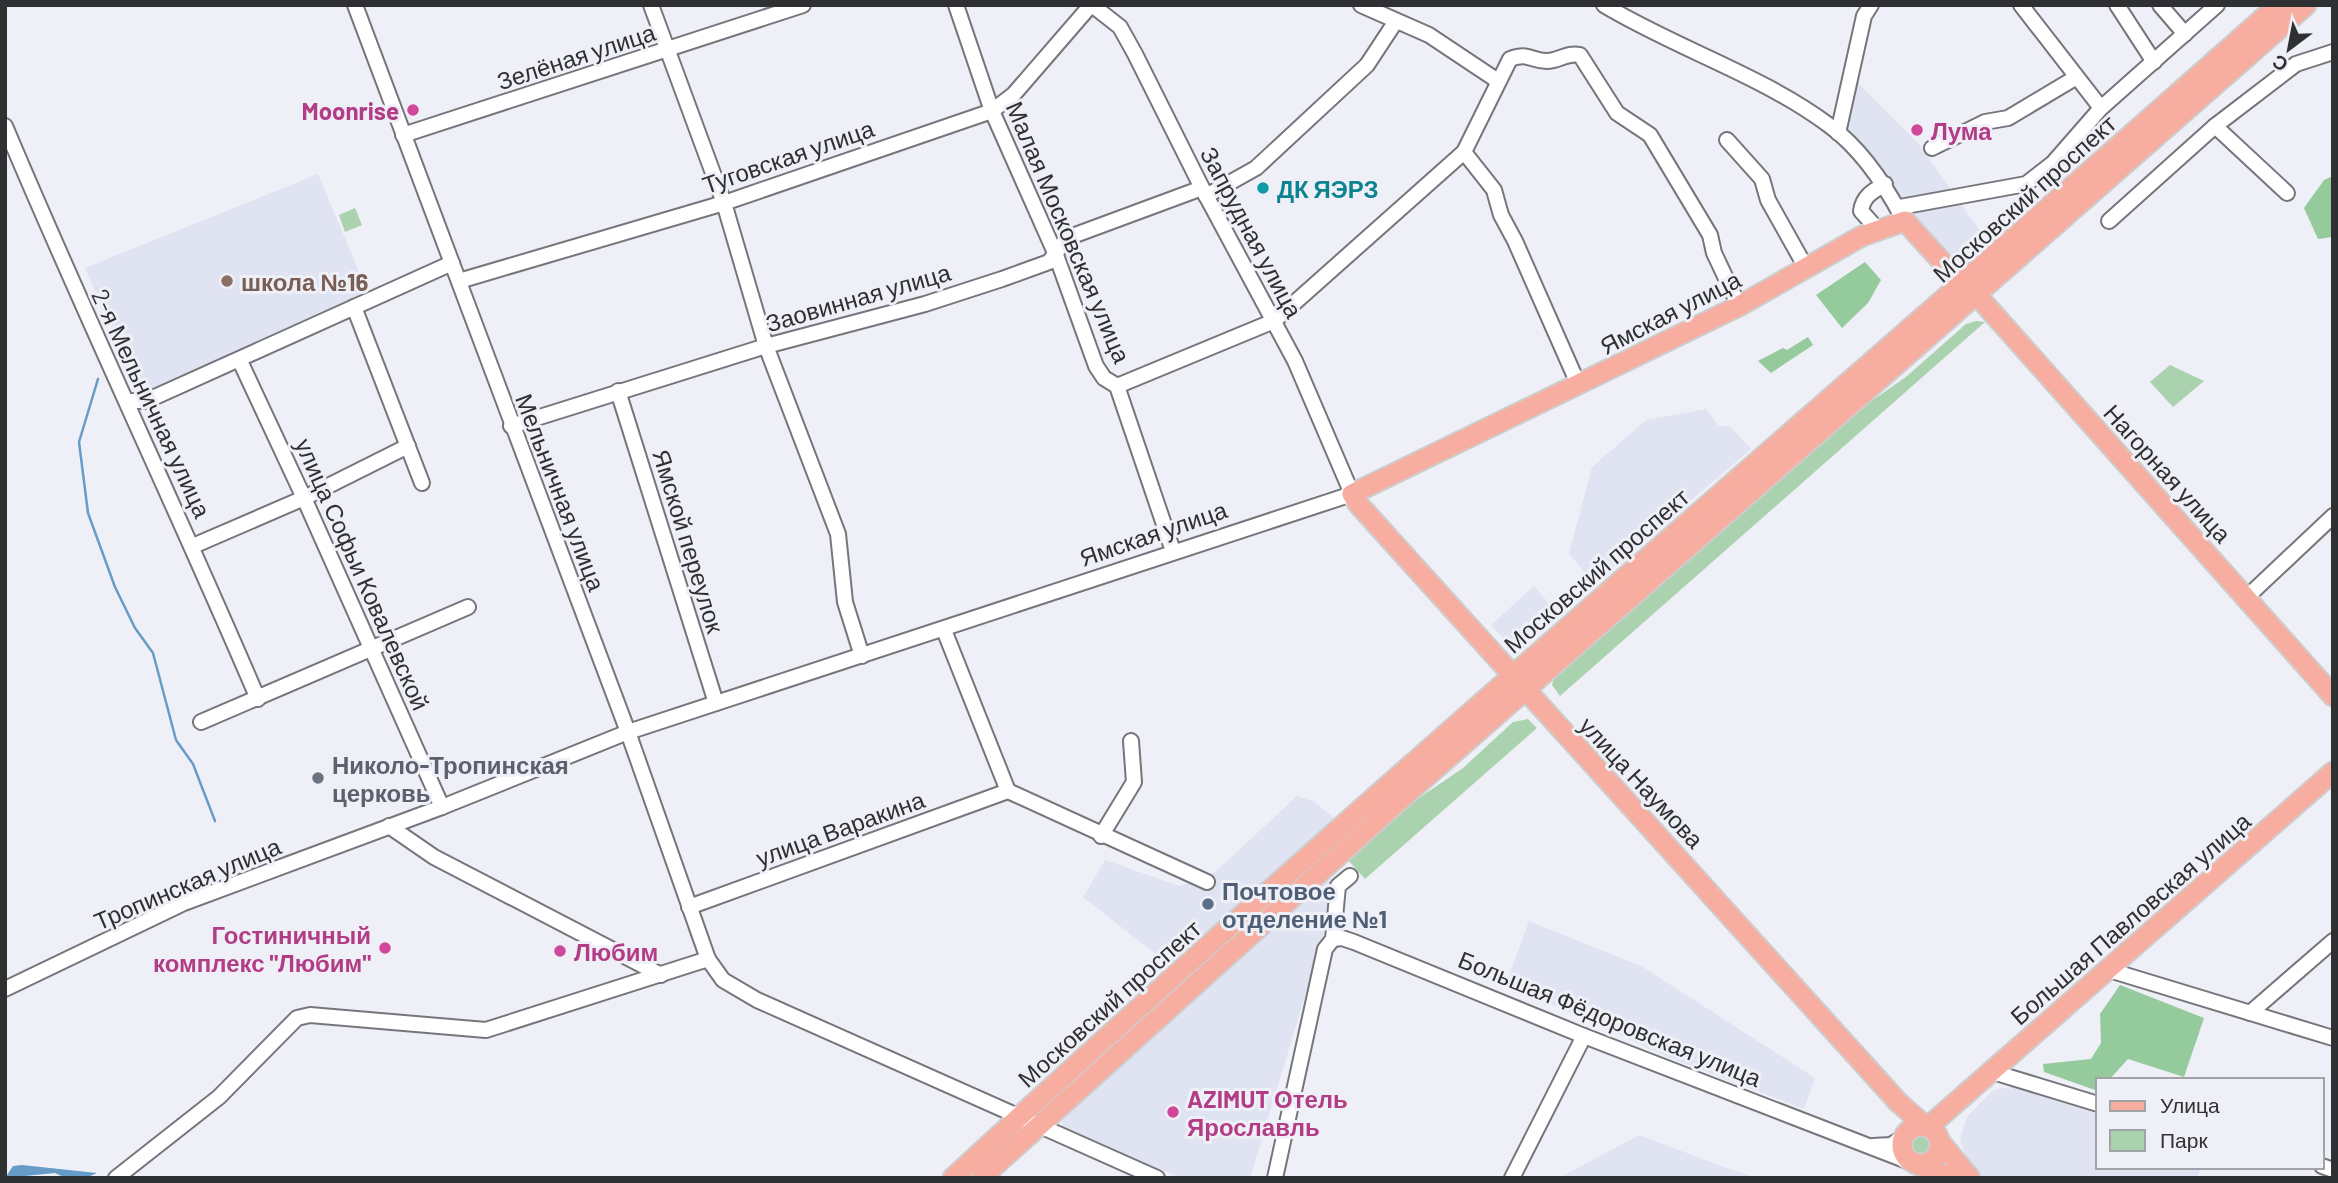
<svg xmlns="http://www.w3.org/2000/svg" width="2338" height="1183" font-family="Barlow,sans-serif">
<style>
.built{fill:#e0e3f1}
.green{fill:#aad2af}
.forest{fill:#94ca9c}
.water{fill:#679cc8}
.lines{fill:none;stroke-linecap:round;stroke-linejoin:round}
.stream{stroke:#679cc8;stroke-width:2.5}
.minor-casing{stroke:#75767c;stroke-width:18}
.major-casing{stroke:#cdcdce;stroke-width:23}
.minor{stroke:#fff;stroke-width:14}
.major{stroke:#f7aea0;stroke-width:19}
.hotel-dot{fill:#d1479c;stroke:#eff0f7;stroke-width:2.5}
.culture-dot{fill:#0f9aa8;stroke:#eff0f7;stroke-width:2.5}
.education-dot{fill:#8d6e63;stroke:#eff0f7;stroke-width:2.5}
.worship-dot{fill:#6b7280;stroke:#eff0f7;stroke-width:2.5}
.service-dot{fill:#5c6f8a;stroke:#eff0f7;stroke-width:2.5}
.labels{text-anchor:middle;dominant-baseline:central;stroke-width:6;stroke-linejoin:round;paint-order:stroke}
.street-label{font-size:24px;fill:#2f3032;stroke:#eff0f7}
.hotel-label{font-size:24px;font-weight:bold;fill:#b23c85;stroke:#eff0f7;text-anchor:start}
.culture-label{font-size:24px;font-weight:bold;fill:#0d838f;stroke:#eff0f7;text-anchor:start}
.education-label{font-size:24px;font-weight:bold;fill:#785e54;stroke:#eff0f7;text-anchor:start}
.worship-label{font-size:24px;font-weight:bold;fill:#5b616d;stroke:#eff0f7;text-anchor:start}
.service-label{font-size:24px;font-weight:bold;fill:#4e5e75;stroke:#eff0f7;text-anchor:start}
</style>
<rect width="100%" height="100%" fill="#eff0f7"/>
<!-- built -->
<g class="built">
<polygon points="1848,73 1918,143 1992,248 1964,272 1905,221 1831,125"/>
<polygon points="318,174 368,293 142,395 85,268"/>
<polygon points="1706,409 1719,426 1730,426 1751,449 1594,583 1569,554 1592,467 1646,420"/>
<polygon points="1534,586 1560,616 1517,653 1491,625"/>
<polygon points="1297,796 1315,802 1335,819 1171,966 1083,897 1105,860 1180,886 1215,872"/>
<polygon points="1331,878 1338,886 1250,1178 1180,1178 1062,1127 1063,1114"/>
<polygon points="1529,921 1643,967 1815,1078 1804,1109 1668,1057 1506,984"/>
<polygon points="2016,1086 2098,1109 2098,1167 2201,1167 2197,1178 1985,1178 1968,1163 1960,1139 1967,1117 1993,1090"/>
<polygon points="1639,1135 1724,1167 1757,1178 1559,1178"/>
</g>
<!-- green -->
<g class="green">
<polygon points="355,208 362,225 345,232 339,215"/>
<polygon points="1976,321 1985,322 1560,696 1552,685 1555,672 1873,400 1907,376 1966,324"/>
<polygon points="2170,365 2204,381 2173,407 2150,382"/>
<polygon points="1528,719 1537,728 1365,879 1348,860 1419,798 1463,768 1513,722"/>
<circle cx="1921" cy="1145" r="13"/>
</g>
<!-- forest -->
<g class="forest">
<polygon points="2333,176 2333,237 2318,239 2304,208 2324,180"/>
<polygon points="1865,262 1881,280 1868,303 1842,328 1816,295"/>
<polygon points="1808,337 1813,345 1771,373 1758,361 1783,348 1787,350"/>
<polygon points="2120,985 2204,1018 2184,1077 2128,1059 2109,1080 2098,1080 2098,1091 2044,1072 2043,1064 2091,1059 2101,1043 2100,1014"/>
</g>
<!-- water -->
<path class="water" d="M22,1165L97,1173C84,1180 67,1180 55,1173L5,1178L13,1166Z"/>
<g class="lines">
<!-- stream -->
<polyline class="stream" points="98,379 79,442 88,513 115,587 135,628 153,653 176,740 193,764 215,821"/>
<!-- minor casing -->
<g class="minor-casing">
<g id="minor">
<polyline points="355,5 628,732 708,959 723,980 757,1000 1157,1178"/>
<polyline points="651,5 724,203 766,346 838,534 845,602 862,656"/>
<polyline points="956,5 992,111 1056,255 1096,366 1104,378 1117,386 1173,551"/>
<polyline points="1361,5 1429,35 1498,81"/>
<path d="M1604,5C1677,49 1762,75 1830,126C1861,149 1884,183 1902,217"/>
<polyline points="2021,5 2101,108"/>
<polyline points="2117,5 2154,62"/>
<polyline points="2160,5 2185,34"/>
<path d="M5,126C86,319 176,507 258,699"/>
<polyline points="2215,126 2287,193"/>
<polyline points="1838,133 1864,16 1871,5"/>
<polyline points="403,135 803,5"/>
<polyline points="1727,140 1762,179 1768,200 1805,266"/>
<polyline points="1932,148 1985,122 2008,118 2075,78"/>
<polyline points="1464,152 1494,190 1501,215 1515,241 1579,386"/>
<polyline points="1206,196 1256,168 1367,65 1396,21"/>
<polyline points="1905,221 1900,207 2026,184 2053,163 2101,108 2217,5"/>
<polyline points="2109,221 2215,126 2296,64 2333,52"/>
<path d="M1878,230L1861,211C1863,196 1873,191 1885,184"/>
<polyline points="459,281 724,203 992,111 1014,94 1091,5"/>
<polyline points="354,307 422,483"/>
<polyline points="240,361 304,498 442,807"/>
<path d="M1117,386L1274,321L1464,152L1510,59C1530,52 1530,61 1547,61C1559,61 1567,52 1580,55L1617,113L1650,135L1710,235L1714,253L1739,306"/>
<polyline points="618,391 716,703"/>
<polyline points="128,401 146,401 452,263"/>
<polyline points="511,426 766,346 925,304 1002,279 1049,262 1067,238 1202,188"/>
<polyline points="193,546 304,498 408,446"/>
<polyline points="2246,598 2333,516"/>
<polyline points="944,630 1008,791 1207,882"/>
<polyline points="201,722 468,607"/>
<polyline points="389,826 434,857 661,975"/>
<polyline points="1101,836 1134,782 1131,741"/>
<polyline points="689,907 1008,791"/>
<polyline points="1333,939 1342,938 1354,942 1584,1036 1915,1164"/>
<polyline points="2109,970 2333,1038"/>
<polyline points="5,989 184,903 442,807 628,732 1352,494 1295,361 1202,188 1135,54 1120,27 1092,5"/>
<polyline points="2250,1013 2333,941"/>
<polyline points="1993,1072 2098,1104"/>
<polyline points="1873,1146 1891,1145 1904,1137"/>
<polyline points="2322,1166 2333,1170"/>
<polyline points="116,1178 219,1097 297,1018 310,1015 486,1030 708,959"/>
<polyline points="1275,1178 1325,949 1333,939 1338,886 1350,876"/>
<polyline points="1512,1178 1584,1036"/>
</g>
</g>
<!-- major casing -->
<g class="major-casing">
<g id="major">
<circle cx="1921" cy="1145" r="19"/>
<polyline points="1925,1126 1898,1102 1359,505 1352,494 1739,306 1862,236 1905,221 1954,275 1966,283 2333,696"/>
<polyline points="1928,1127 2333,772"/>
<polyline points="1941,1143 1970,1178"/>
<polyline points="1916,1164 1952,1178"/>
<path d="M953,1178C1386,777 1837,397 2278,5"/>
<polyline points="981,1178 1410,791 2306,5"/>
</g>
</g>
<!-- minor -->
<use href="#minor" class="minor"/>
<!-- major -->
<use href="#major" class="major"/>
</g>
<!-- markers -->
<g class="hotel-dot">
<circle cx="413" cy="110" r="7"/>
<circle cx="1917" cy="130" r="7"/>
<circle cx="385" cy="948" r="7"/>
<circle cx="560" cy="951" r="7"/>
<circle cx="1173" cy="1112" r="7"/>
</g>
<circle class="culture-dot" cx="1263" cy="188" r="7"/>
<circle class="education-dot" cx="227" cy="281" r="7"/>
<circle class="worship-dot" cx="318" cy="778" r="7"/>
<circle class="service-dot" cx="1208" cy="904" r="7"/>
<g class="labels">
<!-- street labels -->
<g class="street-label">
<text transform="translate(576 56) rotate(-18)">Зелёная улица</text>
<text transform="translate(788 156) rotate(-19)">Туговская улица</text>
<text transform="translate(2024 198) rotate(-42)">Московский проспект</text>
<text transform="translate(1069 232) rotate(67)">Малая Московская улица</text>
<text transform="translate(1252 232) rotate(62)">Запрудная улица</text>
<text transform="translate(858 297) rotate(-16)">Заовинная улица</text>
<text transform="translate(1670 312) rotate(-27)">Ямская улица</text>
<text transform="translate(152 403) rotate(65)">2-я Мельничная улица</text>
<text transform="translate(2168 473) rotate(48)">Нагорная улица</text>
<text transform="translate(561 492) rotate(69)">Мельничная улица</text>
<text transform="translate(1153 533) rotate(-19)">Ямская улица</text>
<text transform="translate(689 541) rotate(73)">Ямской переулок</text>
<text transform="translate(1596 570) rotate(-41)">Московский проспект</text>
<text transform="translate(363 574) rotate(66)">улица Софьи Ковалевской</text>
<text transform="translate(1642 782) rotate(47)">улица Наумова</text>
<text transform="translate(840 828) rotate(-20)">улица Варакина</text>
<text transform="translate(187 883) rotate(-23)">Тропинская улица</text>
<text transform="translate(2130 918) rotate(-41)">Большая Павловская улица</text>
<text transform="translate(1109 1003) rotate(-42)">Московский проспект</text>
<text transform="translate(1610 1018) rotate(22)">Большая Фёдоровская улица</text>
</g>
<!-- hotel labels -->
<g class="hotel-label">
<text x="399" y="110" text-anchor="end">Moonrise</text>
<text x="1931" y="130">Лума</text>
<text x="371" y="934" text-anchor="end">Гостиничный<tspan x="371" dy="28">комплекс "Любим"</tspan></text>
<text x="574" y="951">Любим</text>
<text x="1187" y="1098">AZIMUT Отель<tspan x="1187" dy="28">Ярославль</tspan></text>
</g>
<!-- culture labels -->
<g class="culture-label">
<text x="1277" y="188">ДК ЯЭРЗ</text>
</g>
<!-- education labels -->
<g class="education-label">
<text x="241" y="281">школа №16</text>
</g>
<!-- worship labels -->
<g class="worship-label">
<text x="332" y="764">Николо-Тропинская<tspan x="332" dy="28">церковь</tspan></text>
</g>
<!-- service labels -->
<g class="service-label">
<text x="1222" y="890">Почтовое<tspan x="1222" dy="28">отделение №1</tspan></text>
</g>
</g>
<!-- border -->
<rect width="2338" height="1183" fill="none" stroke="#2f3032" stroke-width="14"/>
<!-- legend -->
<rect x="2096" y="1078" width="228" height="91" fill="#eff0f7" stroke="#a2a3a8" stroke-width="2"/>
<rect x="2110" y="1101" width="35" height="10" fill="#f7aea0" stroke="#a2a3a8" stroke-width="2"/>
<text x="2160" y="1113" font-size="21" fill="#2f3032">Улица</text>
<rect x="2110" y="1130" width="35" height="21" fill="#aad2af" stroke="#a2a3a8" stroke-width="2"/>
<text x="2160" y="1148" font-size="21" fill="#2f3032">Парк</text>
<!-- north arrow -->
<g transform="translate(2289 49) rotate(212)" stroke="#eff0f7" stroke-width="5" paint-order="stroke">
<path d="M0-5L12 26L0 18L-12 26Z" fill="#2f3032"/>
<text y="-10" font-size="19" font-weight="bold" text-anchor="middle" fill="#2f3032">С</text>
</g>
</svg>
